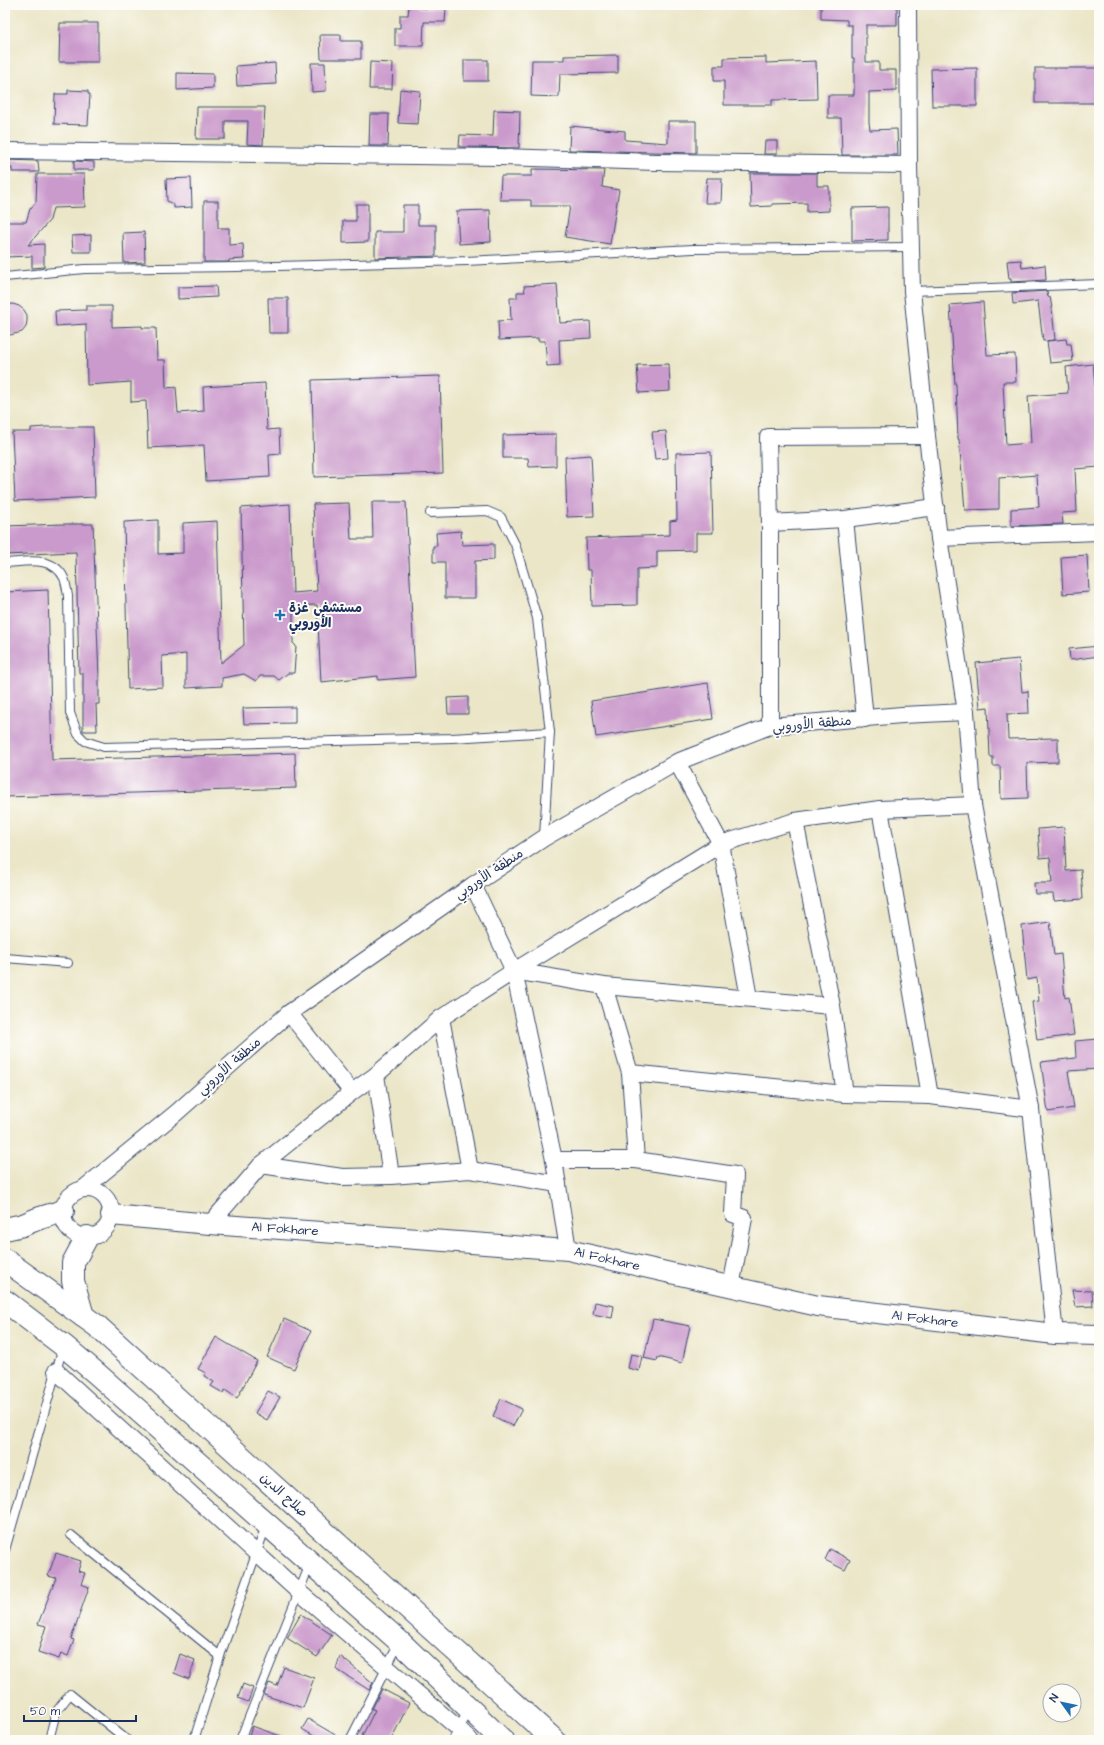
<svg xmlns="http://www.w3.org/2000/svg" width="1104" height="1745" font-family="'Architects Daughter','Playpen Sans Arabic',sans-serif">
<style>
.building{fill:#ca9acc}
.lines{fill:none;stroke-linecap:round;stroke-linejoin:round}
.service-casing{stroke:#3a4a6e;stroke-width:10}
.minor-casing{stroke:#3a4a6e;stroke-width:18}
.tertiary-casing{stroke:#3a4a6e;stroke-width:22}
.trunk-casing{stroke:#3a4a6e;stroke-width:24}
.service{stroke:#fff;stroke-width:8}
.minor{stroke:#fff;stroke-width:16}
.tertiary{stroke:#fff;stroke-width:20}
.trunk{stroke:#fff;stroke-width:22}
.poi-dot{fill:#1f6fb2;stroke:#fdfcf7;stroke-width:1.5}
.labels{text-anchor:middle;dominant-baseline:central;stroke-width:4;stroke-linejoin:round;paint-order:stroke}
.poi-label{font-size:13px;font-weight:bold;fill:#1b2f5e;stroke:#fdfcf7;text-anchor:start}
.street-label{font-size:13px;fill:#1b2f5e;stroke:#fdfcf7}
</style>
<rect width="100%" height="100%" fill="#fdfcf7"/>
<filter id="ink" filterUnits="userSpaceOnUse"><feTurbulence type="fractalNoise" baseFrequency=".025" numOctaves="2"/><feDisplacementMap in="SourceGraphic" scale="8" xChannelSelector="R" yChannelSelector="G"/><feConvolveMatrix kernelMatrix="1 2 1 2 8 2 1 2 1" color-interpolation-filters="sRGB"/></filter>
<filter id="wash" filterUnits="userSpaceOnUse"><feTurbulence type="fractalNoise" baseFrequency=".012" numOctaves="4" result="noise"/><feDisplacementMap in="SourceGraphic" scale="16" xChannelSelector="R" yChannelSelector="G"/><feGaussianBlur stdDeviation="0.9" result="paint"/><feColorMatrix in="noise" values="0 0 0 0 0 0 0 0 0 0 0 0 0 0 0 0 0 1.4 0 .05"/><feComposite in="paint" operator="in"/></filter>
<g filter="url(#wash)">
<rect width="100%" height="100%" fill="#ebe6c8"/>
<g id="blocks">
<!-- building -->
<g class="building">
<polygon points="821,5 897,5 897,25 866,25 866,62 879,62 879,70 896,70 896,91 869,92 869,122 870,130 897,129 898,155 842,155 841,118 828,118 828,95 854,95 854,58 852,58 852,25 847,25 847,20 821,19"/>
<polygon points="409,6 420,6 420,8 446,9 445,22 424,22 423,46 395,46 395,28 400,28 400,15 408,15"/>
<polygon points="60,23 98,23 98,62 59,62"/>
<polygon points="320,35 341,35 341,41 361,41 361,59 321,59"/>
<polygon points="618,55 618,73 560,74 559,97 531,96 532,60 564,60 564,56"/>
<polygon points="766,57 766,63 816,61 817,99 772,100 772,105 724,105 724,81 714,81 714,66 724,66 724,58"/>
<rect x="464" y="60" width="24" height="21"/>
<polygon points="370,62 393,63 392,89 369,89"/>
<polygon points="275,63 276,84 237,86 236,66"/>
<polygon points="311,63 325,63 326,91 312,92"/>
<polygon points="977,68 977,106 932,106 931,69"/>
<rect x="1035" y="68" width="64" height="35"/>
<polygon points="177,73 213,74 213,88 177,90"/>
<polygon points="400,89 420,91 418,124 398,123"/>
<polygon points="68,90 88,91 88,94 90,94 88,125 54,124 55,94 68,94"/>
<polygon points="197,107 265,107 263,145 247,144 248,121 225,121 225,139 196,139"/>
<polygon points="494,110 520,111 519,148 459,147 460,135 493,136"/>
<polygon points="370,114 389,114 388,146 369,146"/>
<polygon points="668,121 696,121 696,153 569,150 570,126 625,131 625,140 668,143"/>
<polygon points="765,141 777,141 777,154 764,154"/>
<polygon points="5,160 38,161 39,172 12,172 12,168 5,168"/>
<polygon points="74,161 94,162 94,170 74,170"/>
<polygon points="532,169 604,170 602,187 619,190 610,244 565,237 570,206 531,206 531,200 500,200 501,176 532,176"/>
<polygon points="750,173 817,173 817,186 829,186 829,211 807,212 807,203 772,204 772,206 751,207"/>
<polygon points="37,174 84,174 85,207 53,208 50,220 28,245 44,244 44,267 32,268 32,256 5,257 5,222 26,222 30,209 36,202"/>
<polygon points="191,178 192,207 174,208 174,205 167,201 166,179"/>
<polygon points="707,178 722,178 721,203 705,203"/>
<polygon points="204,201 218,201 218,228 229,228 229,245 243,244 244,259 229,260 229,262 204,262"/>
<polygon points="356,204 368,204 368,242 343,243 343,221 356,221"/>
<polygon points="403,205 418,205 418,225 436,225 436,256 375,258 375,232 403,232"/>
<polygon points="888,207 888,240 852,241 852,208"/>
<polygon points="490,210 491,242 459,244 457,211"/>
<polygon points="144,232 145,262 124,263 123,233"/>
<polygon points="91,235 91,252 73,252 72,236"/>
<polygon points="1021,260 1022,268 1045,265 1046,280 1011,282 1011,279 1009,279 1007,261"/>
<polygon points="557,284 560,323 590,321 591,338 559,340 560,365 547,366 545,341 538,341 538,338 499,340 498,321 511,320 510,298 517,298 517,292 525,292 524,286"/>
<polygon points="216,286 217,297 178,299 178,287"/>
<polygon points="1047,291 1048,297 1050,297 1052,308 1055,340 1043,341 1038,301 1013,304 1012,293"/>
<polygon points="268,298 288,298 288,333 269,333"/>
<polygon points="983,302 987,355 1015,354 1016,382 1003,382 1006,445 1031,443 1028,396 1068,393 1066,367 1093,364 1096,397 1099,397 1099,467 1075,469 1077,512 1062,513 1063,524 1011,526 1011,509 1039,507 1037,475 999,478 999,509 965,510 959,439 958,439 956,384 955,384 950,305"/>
<polygon points="13,304 19,306 24,310 27,315 27,321 26,327 22,332 10,335 5,333 5,305"/>
<polygon points="86,306 112,306 112,327 142,326 142,328 156,328 157,360 165,360 166,388 176,387 178,413 204,411 203,387 265,383 267,430 279,429 280,454 269,455 270,477 206,481 204,445 148,448 146,401 131,402 131,382 87,385 86,324 56,326 55,311 86,310"/>
<polygon points="1066,339 1067,344 1071,344 1073,361 1050,363 1047,341"/>
<polygon points="669,364 670,391 639,393 637,365"/>
<polygon points="440,376 443,473 314,477 312,380"/>
<polygon points="45,427 93,427 95,497 15,501 12,432 31,432 31,428"/>
<polygon points="666,431 668,458 655,459 652,432"/>
<polygon points="556,434 556,466 529,467 528,458 503,458 503,435"/>
<polygon points="711,452 713,533 696,533 696,550 657,551 657,568 637,569 637,605 592,606 591,570 587,570 586,538 670,535 670,521 677,520 676,453"/>
<polygon points="591,455 594,516 567,517 565,457"/>
<polygon points="372,502 406,502 415,677 378,680 378,676 321,682 317,605 293,606 293,643 296,646 294,673 288,673 279,680 274,676 260,676 256,681 244,674 222,678 222,686 186,688 186,654 162,656 163,687 128,689 124,522 158,520 158,554 183,553 183,523 217,521 221,663 244,645 241,508 290,504 293,593 317,591 313,504 349,503 351,539 373,539"/>
<polygon points="64,524 93,524 99,677 99,704 96,704 97,731 83,731 83,673 79,673 76,552 5,555 5,526"/>
<polygon points="461,531 462,545 494,544 494,560 475,561 475,598 445,598 445,562 433,562 433,546 437,546 436,533"/>
<polygon points="1087,555 1089,592 1063,594 1061,557"/>
<polygon points="48,590 52,760 295,753 296,788 5,797 5,592"/>
<polygon points="1099,646 1099,656 1070,660 1069,649"/>
<polygon points="1019,659 1022,692 1028,691 1029,713 1007,714 1008,739 1058,738 1058,762 1027,763 1028,798 1001,799 1000,766 993,766 993,757 990,757 988,707 980,708 976,663"/>
<polygon points="708,683 713,719 596,737 591,701"/>
<polygon points="468,697 468,714 448,714 447,698"/>
<polygon points="295,707 295,723 244,724 243,708"/>
<polygon points="1064,827 1066,871 1081,870 1083,899 1054,901 1053,894 1035,894 1034,883 1052,883 1050,857 1040,858 1038,829"/>
<polygon points="1050,922 1054,955 1061,954 1065,998 1069,997 1074,1035 1037,1040 1032,1002 1039,1001 1037,978 1027,980 1022,926"/>
<polygon points="1099,1039 1099,1069 1068,1071 1074,1108 1048,1112 1041,1062 1076,1058 1075,1041"/>
<polygon points="1072,1290 1092,1291 1093,1306 1075,1307"/>
<polygon points="595,1302 614,1306 612,1318 593,1314"/>
<polygon points="284,1319 311,1331 294,1369 267,1357"/>
<polygon points="653,1319 690,1326 682,1363 658,1357 657,1361 644,1358"/>
<polygon points="216,1337 257,1361 237,1398 225,1390 223,1393 211,1386 214,1382 204,1376 206,1373 198,1369"/>
<polygon points="631,1354 642,1356 639,1371 628,1368"/>
<polygon points="268,1391 280,1397 267,1420 255,1413"/>
<polygon points="501,1399 522,1409 513,1426 493,1416"/>
<polygon points="830,1549 850,1560 845,1570 825,1560"/>
<polygon points="56,1553 81,1561 78,1571 85,1573 81,1584 89,1587 71,1639 74,1640 68,1656 61,1653 59,1659 38,1652 46,1626 38,1624 56,1578 48,1576"/>
<polygon points="301,1614 332,1635 317,1657 287,1638"/>
<polygon points="180,1654 195,1660 189,1679 174,1673"/>
<polygon points="340,1656 373,1683 369,1690 336,1669"/>
<polygon points="284,1667 314,1678 303,1708 264,1695 269,1683 277,1686"/>
<polygon points="243,1684 253,1688 248,1702 238,1698"/>
<polygon points="382,1689 409,1703 391,1740 371,1740 362,1736 375,1710 372,1709"/>
<polygon points="308,1719 344,1740 321,1740 302,1729"/>
<polygon points="252,1726 286,1738 286,1740 248,1740"/>
</g>
</g>
</g>
<g filter="url(#ink)">
<use href="#blocks" fill-opacity="0" stroke="#3a4a6e" stroke-width="1"/>
<g class="lines">
<!-- service casing -->
<g class="service-casing">
<g id="service">
<polyline points="5,277 84,269 237,267 466,261 693,249 911,247"/>
<polyline points="912,291 1099,284"/>
<polyline points="430,513 487,511 501,517 515,544 537,618 550,732"/>
<path d="M5,563C26,562 53,555 64,578C66,583 67,590 68,596L70,713L78,734L85,741L104,747L452,738L550,732L544,837"/>
<polyline points="5,958 68,963"/>
<polyline points="71,1535 220,1656"/>
<polyline points="5,1550 63,1347"/>
<polyline points="49,1740 56,1712 70,1694 127,1740"/>
<polyline points="194,1740 220,1656 266,1526"/>
<polyline points="240,1740 306,1574 312,1566"/>
<polyline points="350,1740 399,1643"/>
<polyline points="453,1740 469,1708"/>
</g>
</g>
<!-- minor casing -->
<g class="minor-casing">
<g id="minor">
<polyline points="908,5 909,165 912,291 927,436 939,538 966,712 973,805 1031,1109 1055,1334"/>
<polyline points="5,151 500,157 656,162 909,165"/>
<polyline points="845,519 865,719"/>
<polyline points="770,523 845,519 936,507"/>
<polyline points="939,538 1099,532"/>
<polyline points="770,726 770,523 768,437 927,436"/>
<polyline points="677,762 721,844 749,998"/>
<polyline points="880,809 930,1096"/>
<polyline points="795,821 832,1006 845,1094"/>
<polyline points="473,885 514,971 604,986 832,1006"/>
<polyline points="514,971 554,1160 568,1250"/>
<polyline points="604,986 630,1073"/>
<polyline points="289,1013 352,1092"/>
<polyline points="441,1018 470,1170"/>
<polyline points="376,1075 391,1176"/>
<polyline points="554,1160 636,1160 735,1175 733,1214 744,1218 731,1287"/>
<polyline points="636,1160 630,1073 845,1094 930,1096 1031,1109"/>
<polyline points="261,1165 342,1177 391,1176 470,1170 558,1184"/>
<polyline points="83,1189 176,1113 289,1013 473,885 544,838 677,762 770,726 902,715 966,712"/>
<circle cx="87" cy="1213" r="24"/>
<polyline points="210,1224 261,1165 352,1092 376,1075 441,1018 514,971 721,844 795,821 880,809 973,805"/>
<polyline points="56,1371 299,1592 459,1729 470,1740"/>
</g>
</g>
<!-- tertiary casing -->
<g class="tertiary-casing">
<polyline id="tertiary" points="111,1215 210,1224 568,1250 818,1306 1055,1334 1099,1335"/>
</g>
<!-- trunk casing -->
<g class="trunk-casing">
<g id="trunk">
<polyline points="5,1229 23,1225 37,1219 63,1211"/>
<polyline points="5,1260 97,1326 554,1740"/>
<polyline points="5,1301 64,1346 96,1373 400,1642 502,1740"/>
<polyline points="83,1316 73,1281 73,1263 87,1237"/>
</g>
</g>
<!-- service -->
<use href="#service" class="service"/>
<!-- minor -->
<use href="#minor" class="minor"/>
<!-- tertiary -->
<use href="#tertiary" class="tertiary"/>
<!-- trunk -->
<use href="#trunk" class="trunk"/>
</g>
</g>
<!-- markers -->
<path class="poi-dot" d="M278 609h4v4h4v4h-4v4h-4v-4h-4v-4h4z"/>
<g class="labels">
<!-- poi labels -->
<g class="poi-label">
<text x="289" y="608">مستشفى غزة<tspan x="289" dy="15">الأوروبي</tspan></text>
</g>
<!-- street labels -->
<g class="street-label">
<text transform="translate(812 724) rotate(-5)">منطقة الأوروبي</text>
<text transform="translate(489 874) rotate(-34)">منطقة الأوروبي</text>
<text transform="translate(229 1066) rotate(-41)">منطقة الأوروبي</text>
<text transform="translate(285 1229) rotate(4)">Al Fokhare</text>
<text transform="translate(607 1259) rotate(13)">Al Fokhare</text>
<text transform="translate(925 1319) rotate(7)">Al Fokhare</text>
<text transform="translate(284 1495) rotate(42)">صلاح الدين</text>
</g>
</g>
<!-- margin -->
<rect width="1104" height="1745" fill="none" stroke="#fdfcf7" stroke-width="20"/>
<!-- north arrow -->
<g transform="translate(1062 1703) rotate(303)"><circle r="19" fill="#fdfcf7" stroke="#a3aaba"/>
<path d="M0-3L7 15L0 10L-7 15Z" fill="#1f6fb2"/>
<text y="-6" font-size="11" font-weight="bold" text-anchor="middle" fill="#1b2f5e">N</text>
</g>
<!-- scale -->
<path d="M24 1715v6h112v-6" fill="none" stroke="#1b2f5e" stroke-width="2"/>
<text x="30" y="1715" font-size="12" fill="#1b2f5e" stroke="#fdfcf7" stroke-width="3" paint-order="stroke">50 m</text>
</svg>
